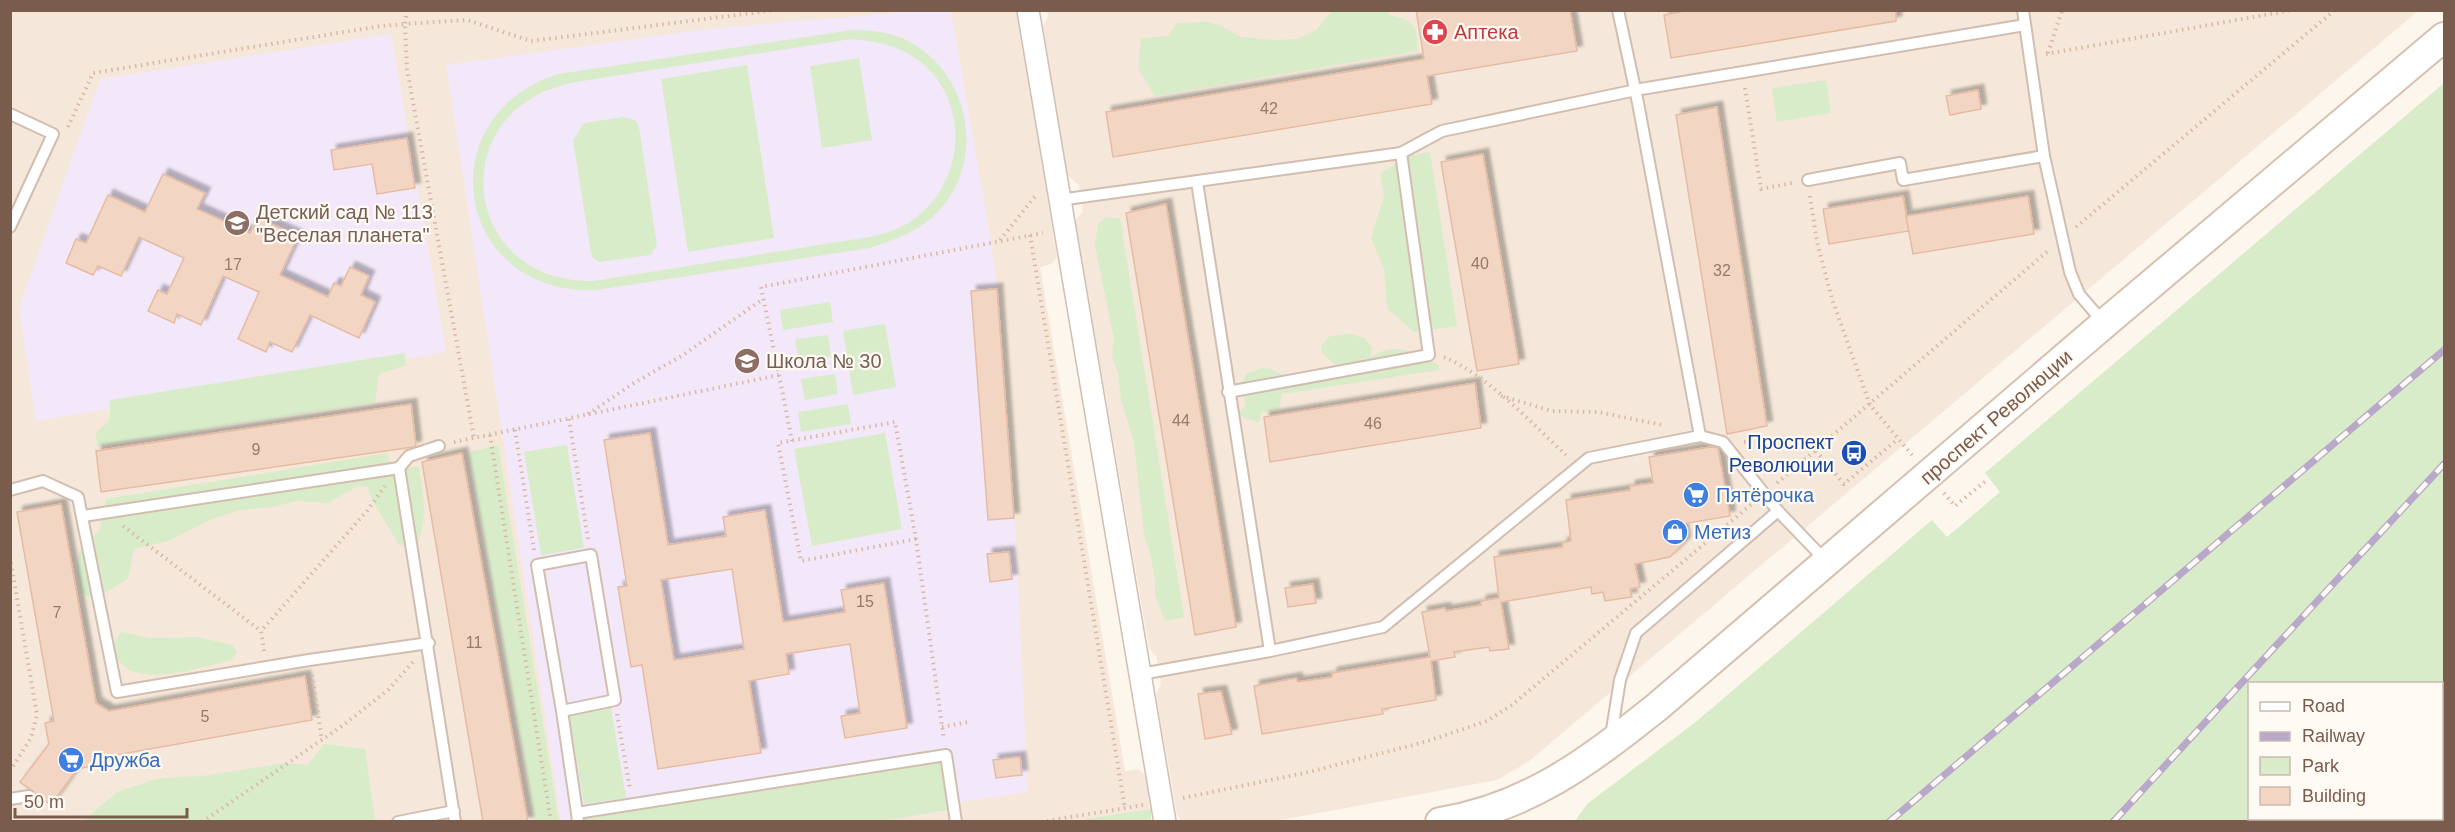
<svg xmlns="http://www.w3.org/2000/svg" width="2455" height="832" font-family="Helvetica,sans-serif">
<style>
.residential{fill:#f5e8da}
.education{fill:#f3e8fa}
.green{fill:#d8ecc9;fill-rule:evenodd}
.building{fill:#f3d5c3;stroke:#e6bba3;stroke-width:1.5;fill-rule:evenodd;filter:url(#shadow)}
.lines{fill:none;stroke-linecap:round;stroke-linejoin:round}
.service-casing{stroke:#d1beb0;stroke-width:14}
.minor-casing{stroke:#d1beb0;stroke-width:24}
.secondary-casing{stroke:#d6c0b0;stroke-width:32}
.path{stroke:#d9b8a5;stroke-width:4;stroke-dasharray:1.5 4.5;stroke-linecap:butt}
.service{stroke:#fff;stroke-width:10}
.minor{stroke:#fff;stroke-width:21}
.secondary{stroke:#fff;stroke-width:28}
.rail-casing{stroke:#b9a8c9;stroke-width:7}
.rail{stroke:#fffaf3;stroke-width:4.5;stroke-dasharray:14;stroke-linecap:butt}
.labels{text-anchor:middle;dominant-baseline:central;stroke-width:4.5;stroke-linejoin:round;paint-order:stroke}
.number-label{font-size:16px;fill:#987a6a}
.health-label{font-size:20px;fill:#be3a42;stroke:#fffaf3;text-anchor:start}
.education-label{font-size:20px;fill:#785e54;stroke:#fffaf3;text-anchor:start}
.street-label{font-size:20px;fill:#7a5c4d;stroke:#fffaf3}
.transit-label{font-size:20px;fill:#164399;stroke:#fffaf3;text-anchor:end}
.shop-label{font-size:20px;fill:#366cbe;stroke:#fffaf3;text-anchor:start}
</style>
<defs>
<filter id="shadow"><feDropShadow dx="5.5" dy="-5.5" stdDeviation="1.5" flood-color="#0004"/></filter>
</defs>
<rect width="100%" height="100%" fill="#fdf6ec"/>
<!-- residential -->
<g class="residential">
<polygon points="1047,10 2418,11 1528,762 1497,780 1270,822 1182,821 1177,815 1156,695 1161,684 1156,656 1149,648 1076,225 1076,220 1083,211 1079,185 1067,175 1043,27 1048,16"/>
<polygon points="10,11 1017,11 1057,258 1051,264 1040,267 1125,771 1138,769 1146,776 1151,821 11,821"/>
</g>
<!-- education -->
<g class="education">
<polygon points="920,11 951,11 991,241 997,289 1015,525 1028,792 960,802 961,809 876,821 561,821 446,65 715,28"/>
<polygon points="391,34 446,352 36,421 19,308 100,79"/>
</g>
<!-- green -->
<g class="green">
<polygon points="1388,11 1389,15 1406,19 1416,29 1418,51 1155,96 1138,69 1141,38 1168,36 1177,23 1208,22 1219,25 1241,37 1274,40 1298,39 1316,30 1332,11"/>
<path d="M852,30C872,30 892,32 910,42C971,75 986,161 938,212C919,231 895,240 870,248L596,290C456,296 425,117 558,74ZM851,39C870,41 888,43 905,52C968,84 971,172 919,215C905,228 887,233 869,237L594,281C459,284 441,106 576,82Z"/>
<polygon points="859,58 872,140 822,148 810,66"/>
<polygon points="747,65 774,238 688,252 661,79"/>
<polygon points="1826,80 1831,113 1777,122 1772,88"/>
<path d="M2444,83V821H1575L1587,804L1697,721L1932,520L1947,537L2000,492L1985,473ZM2250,684H2442V818H2250Z"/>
<polygon points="624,117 636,121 639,127 657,246 650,255 600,262 593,258 591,253 573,140 584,123"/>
<polygon points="1430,152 1457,326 1414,332 1387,308 1384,269 1371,238 1384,196 1380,174 1408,156"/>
<polygon points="1106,217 1120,218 1184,617 1165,621 1155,595 1155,580 1150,552 1144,535 1134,443 1121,399 1118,374 1112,356 1114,339 1095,245 1098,224"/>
<polygon points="830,302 833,322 783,330 780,310"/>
<polygon points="885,324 896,387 853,395 843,331"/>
<path d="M1351,334L1365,338L1372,348L1370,358C1396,340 1414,353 1439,365V370L1282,394L1279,409L1261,413L1259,423L1237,415L1246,405L1241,385L1246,374L1262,368L1271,369L1287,376L1312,372L1334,380L1337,366L1322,353L1321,346L1330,336Z"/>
<polygon points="828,335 831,357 799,362 795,339"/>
<polygon points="405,353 406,365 379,374 375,402 97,446 96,433 110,419 110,400"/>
<polygon points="835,374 838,394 805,400 801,379"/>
<polygon points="848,404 851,424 801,432 798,412"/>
<polygon points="885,433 902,529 812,546 794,449"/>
<polygon points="498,445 559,821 535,821 469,452"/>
<polygon points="567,445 584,548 541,555 524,452"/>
<path d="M387,453L390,463L404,468L419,467C425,502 427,514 417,548L398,544C388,524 374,508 367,486L356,487L328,503L296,501L273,507L239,510L210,520L168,541L134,549L128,579L94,599L81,593L77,568L79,551L100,529L106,499Z"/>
<path d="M121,632L151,638L198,637L232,645L237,652L231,660C197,668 119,696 113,644Z"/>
<polygon points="611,708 626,798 584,804 569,715"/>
<polygon points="324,744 365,749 375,819 361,822 83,821 117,792 160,778 202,776 284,763 308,765"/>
<polygon points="941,760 949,810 876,822 586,822 585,818"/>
<polygon points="1151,809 1151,821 1075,821"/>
</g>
<!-- building -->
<g class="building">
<polygon points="1416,10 1570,10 1577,51 1427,76 1432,104 1113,157 1106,112 1424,59"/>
<polygon points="1689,10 1896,10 1896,21 1671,58 1664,15"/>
<polygon points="1978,90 1981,109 1950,115 1946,96"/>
<polygon points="1717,107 1767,426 1727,434 1676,115"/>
<polygon points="407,138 415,188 377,194 372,164 334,170 331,150"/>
<polygon points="1483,154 1519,364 1477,371 1441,162"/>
<polygon points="163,174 205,193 197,209 250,233 258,218 298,236 280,275 328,297 334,283 341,286 350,267 369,276 361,295 375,302 359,338 310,315 292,352 270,342 266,352 238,339 259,292 223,276 201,325 177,314 174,323 148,311 158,290 167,294 184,258 139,237 121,276 98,266 93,275 66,263 76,239 86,243 108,195 145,212"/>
<polygon points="1903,196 1909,231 1829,244 1823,209"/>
<polygon points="2028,196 2034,234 1913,254 1906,216"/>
<polygon points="1166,204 1236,627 1195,635 1126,213"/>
<polygon points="997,289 1014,518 988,520 971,291"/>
<polygon points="1475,383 1481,428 1270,462 1264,417"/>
<polygon points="411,404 416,446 413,447 101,492 96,451"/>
<path d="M650,433L668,545L726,536L723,517L765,510L783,622L845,612L841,590L884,583L907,728L845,738L841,716L860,713L850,644L786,654L789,674L749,681L761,753L658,769L642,665L631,667L618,587L627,586L604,440ZM732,569L744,649L674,660L661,580Z"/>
<polygon points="1711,447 1718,448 1730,516 1682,524 1685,542 1670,557 1635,564 1640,587 1630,589 1632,597 1605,601 1603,592 1592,594 1591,587 1501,602 1509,649 1490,651 1489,647 1454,652 1455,657 1431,661 1436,700 1382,709 1383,714 1262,734 1254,686 1296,678 1298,682 1332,677 1332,673 1430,657 1422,612 1445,608 1446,611 1481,605 1481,601 1499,598 1494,557 1563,547 1562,543 1571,541 1566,500 1630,490 1630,486 1653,483 1649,457"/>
<polygon points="462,453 528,822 483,822 422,462"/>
<polygon points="61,504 96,703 109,711 305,676 312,720 105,757 107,763 77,769 51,805 20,782 49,744 45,723 54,721 17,512"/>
<polygon points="1009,552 1012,579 990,582 987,554"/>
<polygon points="1313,584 1316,603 1288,607 1285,588"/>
<polygon points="1221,691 1232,734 1205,739 1198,694"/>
<polygon points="1020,757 1022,775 996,778 993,760"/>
</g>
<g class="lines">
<!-- service casing -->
<g class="service-casing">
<g id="service">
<polyline points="1618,10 1638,103 1700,436 1723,442 1778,511 1826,561"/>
<polyline points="2023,10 2044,156 2070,272 2079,294 2103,322"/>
<polyline points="10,114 53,134 10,227"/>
<polyline points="1808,180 1900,163 1903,180 2044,156"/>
<polyline points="1059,200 1401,153 1442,131 1641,89 2025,25"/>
<polyline points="1228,392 1429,355 1401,153"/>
<polyline points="399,468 409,456 439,446"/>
<polyline points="10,490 43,481 78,497 117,692 309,660 429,643"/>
<polyline points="83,516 399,468 455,822"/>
<polyline points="1270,651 1383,627 1589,458 1700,436"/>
<polyline points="1141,674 1270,651 1197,182"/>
<polyline points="562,711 615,700 591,555 537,565 562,711 577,813"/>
<polyline points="1611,736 1620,680 1636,633 1778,511"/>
<polyline points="10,799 29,796"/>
<polyline points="398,822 454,811"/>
<polyline points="578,822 577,813 946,755 956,822"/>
</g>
</g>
<!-- minor casing -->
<g class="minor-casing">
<polyline id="minor" points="1028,10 1165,822"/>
</g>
<!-- secondary casing -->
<g class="secondary-casing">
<path id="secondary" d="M1440,822C1528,808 1589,761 1657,707L2104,324L2444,37"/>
</g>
<!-- path -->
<g class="path">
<polyline points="407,10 405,24 467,20 531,41 776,10"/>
<polyline points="2048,53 2062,10"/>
<polyline points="2046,54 2293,10"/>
<polyline points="1745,88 1761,189 1792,183"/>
<polyline points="68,127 93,73 381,26 405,24 407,69 474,438"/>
<polyline points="1810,196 1817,242 1832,299 1870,405 1912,455"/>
<polyline points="2076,227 2335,10"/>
<polyline points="1030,235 1125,808"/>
<polyline points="1000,240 1037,194"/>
<path d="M1444,357C1489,376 1530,422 1566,455"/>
<polyline points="779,375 792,441"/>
<polyline points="1501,396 1552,411 1598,412 1662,425"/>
<polyline points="588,414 634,383 683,355 763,299"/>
<polyline points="569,419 588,539"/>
<polyline points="515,430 534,550"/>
<polyline points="490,435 551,822"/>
<polyline points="454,442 779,375 761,287 1043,233"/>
<polyline points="1744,442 1823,443"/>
<polyline points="1816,451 1844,484 1898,439"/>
<polyline points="1777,483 2049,250"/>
<polyline points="1944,493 1955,506 1987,480"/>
<polyline points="123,526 261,631"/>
<polyline points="916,539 801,561 778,443 895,422 916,539 917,547 944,740"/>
<polyline points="10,557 37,715 31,738 10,771"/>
<polyline points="264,651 261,631 367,511 385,486"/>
<polyline points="312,675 322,740"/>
<polyline points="617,714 630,789"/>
<polyline points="942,727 968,722"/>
<polyline points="1183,798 1309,772 1428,741 1487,721 1512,705 1753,503"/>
<polyline points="202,822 342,726 388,690 413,662"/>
<polyline points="1041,822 1143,805"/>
</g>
<!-- service -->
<use href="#service" class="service"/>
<!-- minor -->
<use href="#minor" class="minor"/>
<!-- secondary -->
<use href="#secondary" class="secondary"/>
<!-- rail casing -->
<g class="rail-casing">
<g id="rail">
<polyline points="1889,822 2444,350"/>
<polyline points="2113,822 2444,464"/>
</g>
</g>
<!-- rail -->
<use href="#rail" class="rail"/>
</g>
<!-- icons -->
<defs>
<g id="pharmacy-disc" transform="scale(1.35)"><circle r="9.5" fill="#e0444e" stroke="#fffaf3"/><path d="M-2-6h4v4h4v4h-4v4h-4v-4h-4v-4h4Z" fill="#fff"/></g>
<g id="school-disc" transform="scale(1.35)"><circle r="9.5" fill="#8d6e63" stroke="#fffaf3"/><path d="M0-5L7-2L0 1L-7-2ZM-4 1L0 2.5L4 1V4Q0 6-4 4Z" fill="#fff"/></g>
<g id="bus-disc" transform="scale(1.35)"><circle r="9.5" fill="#1a4fb4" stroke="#fffaf3"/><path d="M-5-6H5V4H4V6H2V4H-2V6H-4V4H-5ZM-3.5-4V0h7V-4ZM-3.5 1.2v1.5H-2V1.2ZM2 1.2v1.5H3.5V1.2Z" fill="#fff"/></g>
<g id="supermarket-disc" transform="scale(1.35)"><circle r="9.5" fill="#3f7fe0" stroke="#fffaf3"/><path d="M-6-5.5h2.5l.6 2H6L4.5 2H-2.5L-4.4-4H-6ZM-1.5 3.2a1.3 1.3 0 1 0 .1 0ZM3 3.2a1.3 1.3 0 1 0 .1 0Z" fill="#fff"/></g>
<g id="shop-disc" transform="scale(1.35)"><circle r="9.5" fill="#3f7fe0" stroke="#fffaf3"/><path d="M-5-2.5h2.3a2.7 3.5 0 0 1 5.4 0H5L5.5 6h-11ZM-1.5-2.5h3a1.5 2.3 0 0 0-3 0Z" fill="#fff"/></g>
</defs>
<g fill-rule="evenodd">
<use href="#pharmacy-disc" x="1435" y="32"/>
<use href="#school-disc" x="237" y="223"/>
<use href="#school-disc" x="747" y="361"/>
<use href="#bus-disc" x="1854" y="453"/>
<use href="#supermarket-disc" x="1696" y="495"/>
<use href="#shop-disc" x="1675" y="532"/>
<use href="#supermarket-disc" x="71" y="760"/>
</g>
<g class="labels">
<!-- number labels -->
<g class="number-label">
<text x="1269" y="108">42</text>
<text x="1480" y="263">40</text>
<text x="233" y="264">17</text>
<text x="1722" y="270">32</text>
<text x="1181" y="420">44</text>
<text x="1373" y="423">46</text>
<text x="256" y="449">9</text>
<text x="865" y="601">15</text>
<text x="57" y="612">7</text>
<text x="474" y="642">11</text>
<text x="205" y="716">5</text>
</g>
<!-- health labels -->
<g class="health-label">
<text x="1454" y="32">Аптека</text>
</g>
<!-- education labels -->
<g class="education-label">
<text x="256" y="212">Детский сад № 113<tspan x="256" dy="23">"Веселая планета"</tspan></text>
<text x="766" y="361">Школа № 30</text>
</g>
<!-- street labels -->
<g class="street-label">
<text transform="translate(1996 417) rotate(-41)">проспект Революции</text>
</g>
<!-- transit labels -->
<g class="transit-label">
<text x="1834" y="442">Проспект<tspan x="1834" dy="23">Революции</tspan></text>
</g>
<!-- shop labels -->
<g class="shop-label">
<text x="1716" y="495">Пятёрочка</text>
<text x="1694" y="532">Метиз</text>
<text x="90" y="760">Дружба</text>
</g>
</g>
<!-- border -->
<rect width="2455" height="832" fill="none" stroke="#7a5c4d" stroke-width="24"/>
<!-- legend -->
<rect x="2248" y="682" width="195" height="138" fill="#fffaf3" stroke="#cabbb1" stroke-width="1.5"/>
<rect x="2260" y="702" width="30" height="9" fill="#ffffff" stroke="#cabbb1" stroke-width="1.5"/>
<text x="2302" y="712" font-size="18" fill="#7a5c4d">Road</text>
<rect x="2260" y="732" width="30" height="9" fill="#b9a8c9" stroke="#cabbb1" stroke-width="1.5"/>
<text x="2302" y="742" font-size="18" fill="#7a5c4d">Railway</text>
<rect x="2260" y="757" width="30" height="18" fill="#d8ecc9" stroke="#cabbb1" stroke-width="1.5"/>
<text x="2302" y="772" font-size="18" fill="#7a5c4d">Park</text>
<rect x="2260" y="787" width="30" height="18" fill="#f3d5c3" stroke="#cabbb1" stroke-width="1.5"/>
<text x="2302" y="802" font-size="18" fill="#7a5c4d">Building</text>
<!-- scale -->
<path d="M15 808v9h172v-9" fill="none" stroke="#7a5c4d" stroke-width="3"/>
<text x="24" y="808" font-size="18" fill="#7a5c4d" stroke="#fffaf3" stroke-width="4.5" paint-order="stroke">50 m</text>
</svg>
